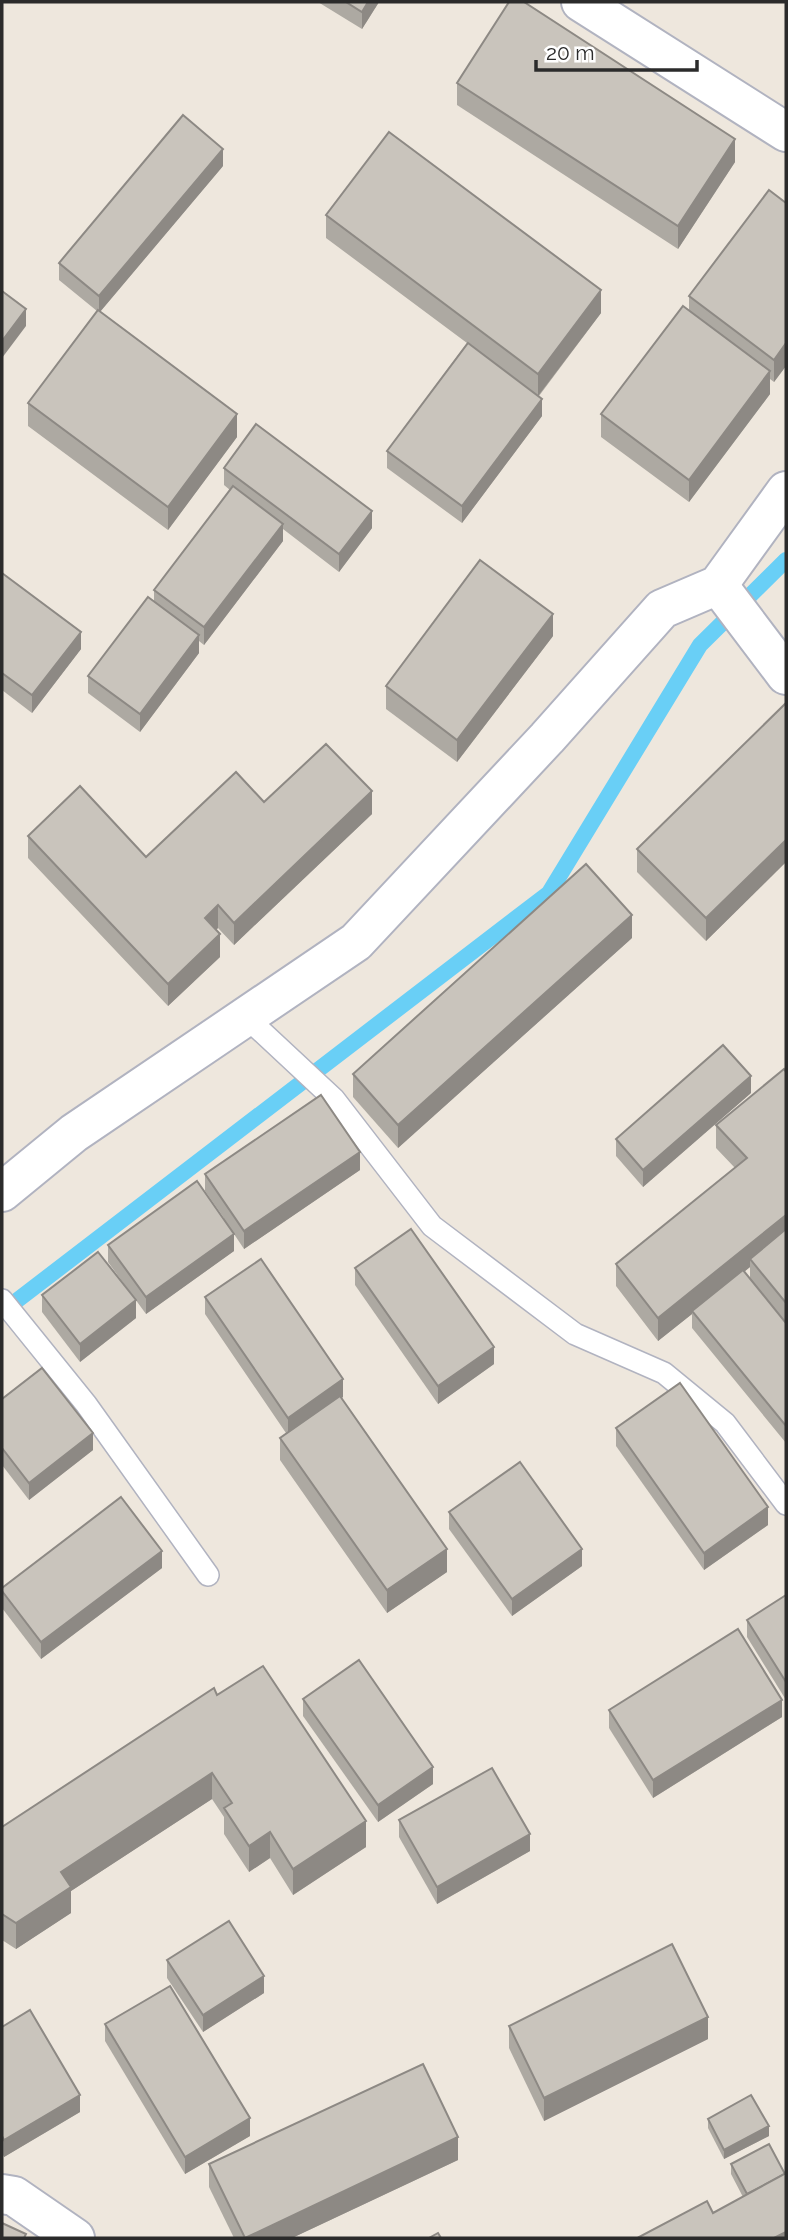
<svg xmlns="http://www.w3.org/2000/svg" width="788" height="2240" font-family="Raleway,sans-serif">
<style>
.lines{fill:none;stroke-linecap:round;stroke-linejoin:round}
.stream{stroke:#69cff6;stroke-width:16}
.service-casing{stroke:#b1b3c0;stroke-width:24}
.minor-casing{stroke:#b1b3c0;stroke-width:42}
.service{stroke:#fff;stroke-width:21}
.minor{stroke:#fff;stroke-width:38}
.wall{fill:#ada9a2;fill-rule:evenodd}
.shaded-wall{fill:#8d8984}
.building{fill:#c9c4bc;stroke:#8d8984;stroke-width:2}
</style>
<rect width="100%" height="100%" fill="#eee7dd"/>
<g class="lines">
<!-- stream -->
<polyline class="stream" points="2,1312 549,893 700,645 786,560"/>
<!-- service casing -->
<g class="service-casing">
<g id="service">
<polyline points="246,1017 334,1099 432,1226 575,1334 664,1373 725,1423 786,1504"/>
<polyline points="2,1300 86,1404 208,1575"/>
</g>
</g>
<!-- minor casing -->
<g class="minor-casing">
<g id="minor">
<polyline points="581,2 786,132"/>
<polyline points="718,585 786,675"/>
<polyline points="2,1192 74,1133 356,942 547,738 662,609 718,585 786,491"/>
<polyline points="2,2194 14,2196 75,2238"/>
</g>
</g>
<!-- service -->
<use href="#service" class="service"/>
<!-- minor -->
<use href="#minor" class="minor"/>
</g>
<!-- wall -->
<g class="wall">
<polygon points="318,2 379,2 362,29"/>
<polygon points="457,83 735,162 678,249 457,105"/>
<polygon points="223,166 100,312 237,437 168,530 28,426 28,403 97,311 59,280 59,263"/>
<polygon points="786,203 786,366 774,382 770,379 770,394 689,502 601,437 601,414 689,310 689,296"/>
<polygon points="326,215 601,313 539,396 542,416 462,523 387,468 387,451 467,343 326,238"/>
<polygon points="224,468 372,528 339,572 283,529 283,541 204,645 199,641 199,653 140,732 88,693 88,676 154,601 154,590 230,490 224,485"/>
<polygon points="2,573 81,649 32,713 2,690"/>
<polygon points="553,636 457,762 386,709 386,686"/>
<polygon points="786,703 786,862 706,941 637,872 637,849"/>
<polygon points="264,802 372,814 234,945 218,928 216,930 220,957 168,1006 28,858 28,836 146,857"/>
<polygon points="632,938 398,1148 353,1097 353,1074"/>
<path d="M786,1072V1443L692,1328V1314L658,1341L616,1286V1264L735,1168L716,1148V1125ZM750,1267V1279L744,1272Z"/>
<polygon points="751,1093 643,1187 616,1156 616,1139"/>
<polygon points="360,1170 244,1249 234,1234 234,1251 146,1314 108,1262 108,1245 224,1218 205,1191 205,1174"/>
<polygon points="355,1268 494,1364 438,1404 355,1285"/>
<polygon points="42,1295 136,1318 80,1362 42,1312"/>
<polygon points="205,1297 343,1397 341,1398 447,1572 387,1613 280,1460 280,1438 286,1433 205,1314"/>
<polygon points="2,1399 93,1450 29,1500 2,1465"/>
<polygon points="616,1428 768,1525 704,1570 616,1446"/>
<polygon points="449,1512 582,1566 512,1616 449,1529"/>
<polygon points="162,1568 41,1659 2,1608 2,1588"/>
<polygon points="786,1595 786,1700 747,1637 747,1620"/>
<polygon points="217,1695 366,1847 293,1895 270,1858 249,1872 224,1834 224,1817 212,1799 71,1891 71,1913 16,1949 2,1940 2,1827"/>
<polygon points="303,1699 433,1784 378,1822 303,1716"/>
<polygon points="609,1710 782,1717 653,1798 609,1728"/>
<polygon points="399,1820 530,1851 437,1904 399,1837"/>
<polygon points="167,1960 264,1993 203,2032 167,1978"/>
<polygon points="105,2024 250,2136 185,2174 105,2041"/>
<polygon points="509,2026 708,2039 544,2121 509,2048"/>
<polygon points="2,2027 80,2112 4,2157 2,2153"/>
<polygon points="708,2119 769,2136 724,2159 708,2128"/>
<polygon points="458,2160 292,2238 234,2238 209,2187 209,2164"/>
<polygon points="731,2164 785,2174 786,2238 639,2238 639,2237 713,2213 743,2197 731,2174"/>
</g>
<!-- shaded-wall -->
<g class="shaded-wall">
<polygon points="368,2 379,2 362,29 362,12"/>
<polygon points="735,139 735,162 678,249 678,226"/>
<polygon points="223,149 223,166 99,313 99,296"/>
<polygon points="601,290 601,313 538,396 538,374"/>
<polygon points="26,309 26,326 2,358 2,341"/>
<polygon points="786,343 786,366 774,382 774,360"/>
<polygon points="770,371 770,394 689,502 689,480"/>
<polygon points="542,399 542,416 462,523 462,506"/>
<polygon points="237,414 237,437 168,530 168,507"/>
<polygon points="372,511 372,528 339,572 339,554"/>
<polygon points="283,524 283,541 204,645 204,627"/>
<polygon points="553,614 553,636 457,762 457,740"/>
<polygon points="81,632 81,649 32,713 32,695"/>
<polygon points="199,635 199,653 140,732 140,714"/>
<polygon points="372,791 372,814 234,945 234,923"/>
<polygon points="786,840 786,862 706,941 706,918"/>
<polygon points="218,905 218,928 205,940 205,918"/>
<polygon points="632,915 632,938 398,1148 398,1125"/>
<polygon points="220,934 220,957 168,1006 168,984"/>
<polygon points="751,1076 751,1093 643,1187 643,1170"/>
<polygon points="360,1152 360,1170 244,1249 244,1231"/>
<polygon points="786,1215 786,1238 750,1259 750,1267 694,1312 692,1311 692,1314 658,1341 658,1318"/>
<polygon points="234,1234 234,1251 146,1314 146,1297"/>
<polygon points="136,1300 136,1318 80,1362 80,1344"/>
<polygon points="494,1347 494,1364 438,1404 438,1386"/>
<polygon points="343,1379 343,1397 288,1435 288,1418"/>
<polygon points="93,1433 93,1450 29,1500 29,1483"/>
<polygon points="768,1507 768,1525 704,1570 704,1553"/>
<polygon points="447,1549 447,1572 387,1613 387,1590"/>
<polygon points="582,1549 582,1566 512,1616 512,1599"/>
<polygon points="162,1551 162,1568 41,1659 41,1642"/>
<polygon points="782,1700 782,1717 653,1798 653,1780"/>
<polygon points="433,1767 433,1784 378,1822 378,1805"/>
<polygon points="212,1773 212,1799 71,1891 71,1913 16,1949 16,1923 61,1872"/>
<polygon points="366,1821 366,1847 293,1895 293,1869"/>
<polygon points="270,1832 270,1858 249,1872 249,1846"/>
<polygon points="530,1834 530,1851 437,1904 437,1887"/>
<polygon points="264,1976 264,1993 203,2032 203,2015"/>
<polygon points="708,2017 708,2039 544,2121 544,2098"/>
<polygon points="80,2095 80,2112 4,2157 4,2140"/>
<polygon points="250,2118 250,2136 185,2174 185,2157"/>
<polygon points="769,2126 769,2136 724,2159 724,2150"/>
<polygon points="458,2137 458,2160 292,2238 245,2238"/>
<polygon points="786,2232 786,2238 774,2238"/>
</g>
<!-- building -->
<g class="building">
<polygon points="346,2 368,2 362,12"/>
<polygon points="509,2 524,2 735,139 678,226 457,83"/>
<polygon points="183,115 223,149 99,296 59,263"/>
<polygon points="389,132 601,290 538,374 326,215"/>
<polygon points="769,190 786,203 786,343 774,360 689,296"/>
<polygon points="2,291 26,309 2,341"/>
<polygon points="683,306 770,371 689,480 601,414"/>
<polygon points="98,310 237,414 168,507 28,403"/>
<polygon points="468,343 542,399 462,506 387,451"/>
<polygon points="256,424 372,511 339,554 224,468"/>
<polygon points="233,486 283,524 204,627 154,590"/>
<polygon points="480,560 553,614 457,740 386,686"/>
<polygon points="2,573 81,632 32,695 2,673"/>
<polygon points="148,597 199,635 140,714 88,676"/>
<polygon points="786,703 786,840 706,918 637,849"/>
<polygon points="326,744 372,791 234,923 218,905 205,918 220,934 168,984 28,836 80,786 146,857 236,772 264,802"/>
<polygon points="586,864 632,915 398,1125 353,1074"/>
<polygon points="723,1045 751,1076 643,1170 616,1139"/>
<polygon points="784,1069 786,1072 786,1215 658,1318 616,1264 747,1158 716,1125"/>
<polygon points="321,1095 360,1152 244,1231 205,1174"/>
<polygon points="197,1181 234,1234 146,1297 108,1245"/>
<polygon points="411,1229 494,1347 438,1386 355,1268"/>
<polygon points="786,1229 786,1303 750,1259"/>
<polygon points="98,1252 136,1300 80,1344 42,1295"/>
<polygon points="261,1259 343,1379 288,1418 205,1297"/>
<polygon points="743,1270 786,1323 786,1426 692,1311"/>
<polygon points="42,1368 93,1433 29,1483 2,1448 2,1399"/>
<polygon points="680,1383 768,1507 704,1553 616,1428"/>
<polygon points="340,1396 447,1549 387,1590 280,1438"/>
<polygon points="520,1462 582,1549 512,1599 449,1512"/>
<polygon points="121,1497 162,1551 41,1642 2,1591 2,1588"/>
<polygon points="786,1595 786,1682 747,1620"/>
<polygon points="738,1629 782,1700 653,1780 609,1710"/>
<polygon points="359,1660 433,1767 378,1805 303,1699"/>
<polygon points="263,1666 366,1821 293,1869 270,1832 249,1846 224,1808 232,1803 212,1773 61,1872 71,1887 16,1923 2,1914 2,1827 214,1688 217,1695"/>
<polygon points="492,1768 530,1834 437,1887 399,1820"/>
<polygon points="229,1921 264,1976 203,2015 167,1960"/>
<polygon points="672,1944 708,2017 544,2098 509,2026"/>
<polygon points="170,1986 250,2118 185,2157 105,2024"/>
<polygon points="30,2010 80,2095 4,2140 2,2136 2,2027"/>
<polygon points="423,2064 458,2137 245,2238 209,2164"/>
<polygon points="751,2095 769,2126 724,2150 708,2119"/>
<polygon points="769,2144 785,2174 747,2194 731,2164"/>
<polygon points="786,2173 786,2232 774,2238 640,2238 639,2237 707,2201 713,2213"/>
<polygon points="2,2223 26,2234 24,2238 2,2238"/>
<polygon points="438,2233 441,2238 429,2238"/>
</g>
<!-- border -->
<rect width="788" height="2240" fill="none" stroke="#2b2b2b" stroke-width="7"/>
<!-- scale -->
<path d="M536 60v10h161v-10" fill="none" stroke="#2b2b2b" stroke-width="3.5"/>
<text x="546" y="60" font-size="21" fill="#2b2b2b" stroke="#ffffff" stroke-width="5" paint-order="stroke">20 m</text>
</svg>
